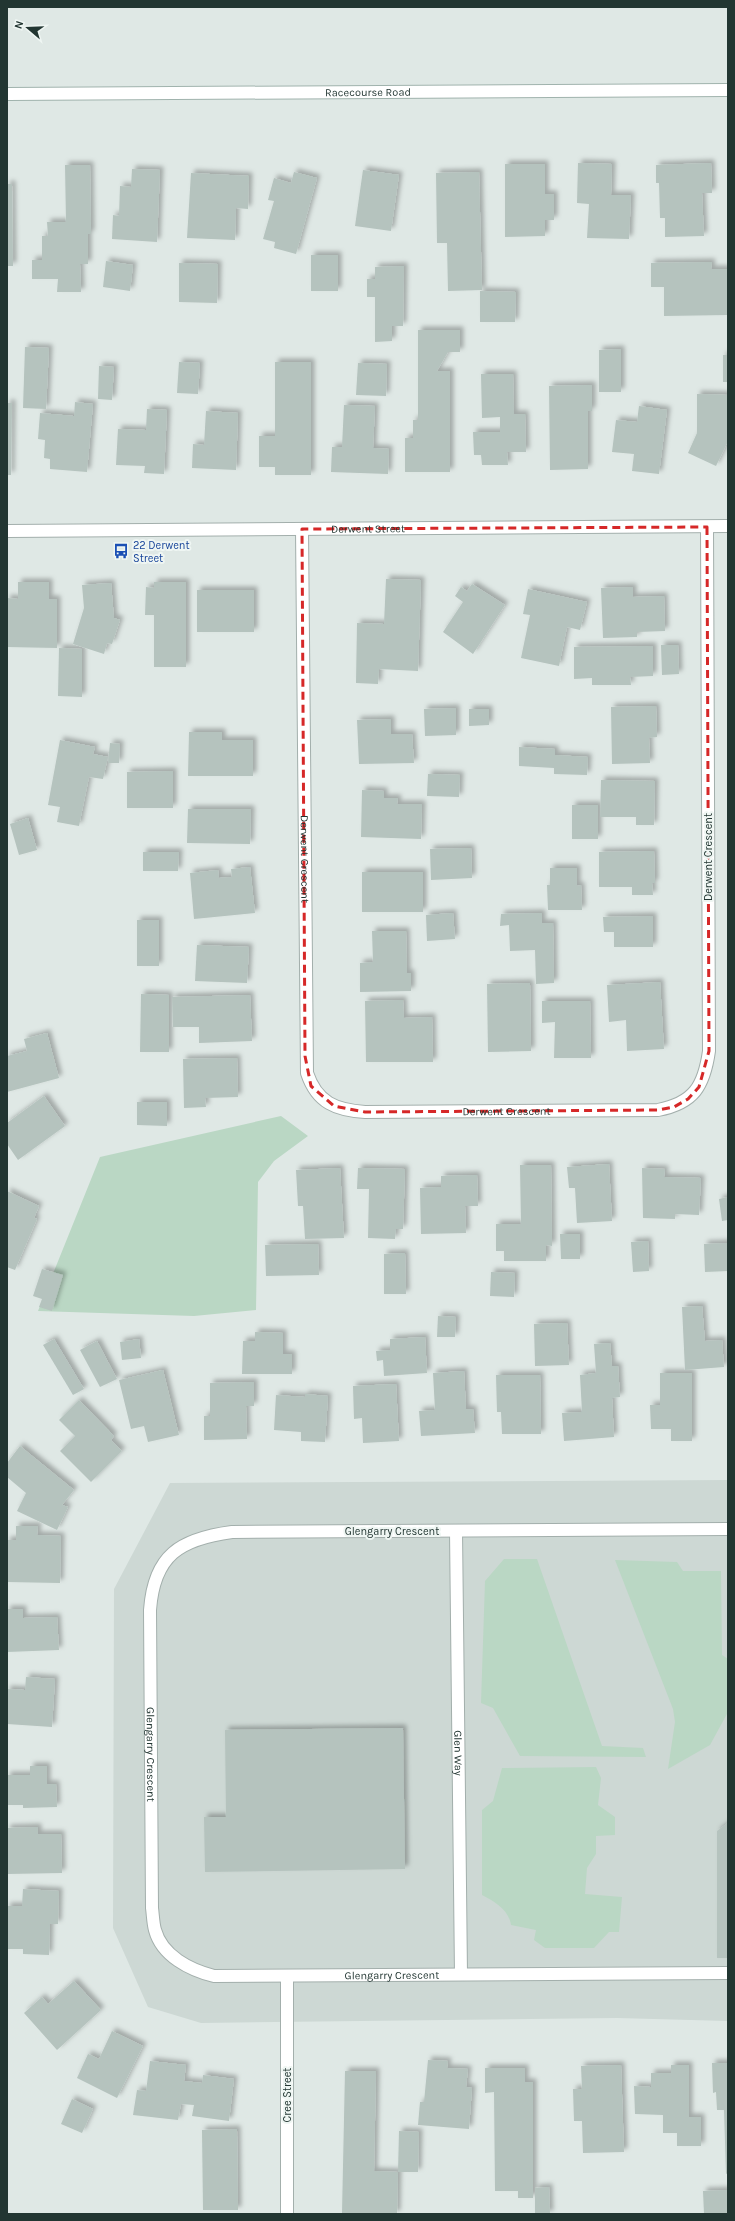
<svg xmlns="http://www.w3.org/2000/svg" width="735" height="2221" font-family="Karla,sans-serif">
<style>
.built{fill:#cdd8d4}
.green{fill:#bad7c4}
.building{fill:#b5c3be;filter:url(#shadow)}
.lines{fill:none;stroke-linecap:round;stroke-linejoin:round}
.street-casing{stroke:#a3afac;stroke-width:14}
.secondary-casing{stroke:#a0b3ad;stroke-width:14}
.street{stroke:#fff;stroke-width:12}
.secondary{stroke:#fff;stroke-width:12}
.marked{fill:none;stroke:#d62828;stroke-width:3;stroke-dasharray:8 5;stroke-linejoin:round}
.labels{text-anchor:middle;dominant-baseline:central;stroke-width:4;stroke-linejoin:round;paint-order:stroke}
.street-label{font-size:11px;fill:#223632;stroke:#eff6f3}
.transit-label{font-size:11px;fill:#164399;stroke:#eff6f3;text-anchor:start}
</style>
<defs>
<filter id="shadow"><feDropShadow dx="3.5" dy="-3.5" stdDeviation="2" flood-color="#0004"/></filter>
</defs>
<rect width="100%" height="100%" fill="#dfe8e5"/>
<!-- built -->
<polygon class="built" points="728,1480 728,2021 617,2018 201,2023 148,2007 113,1928 114,1589 170,1483"/>
<!-- green -->
<g class="green">
<polygon points="281,1116 308,1136 274,1161 258,1182 256,1310 194,1316 38,1311 100,1157"/>
<polygon points="504,1559 537,1559 602,1746 643,1748 646,1757 520,1756 493,1708 481,1703 485,1581"/>
<polygon points="615,1560 677,1562 683,1571 721,1571 722,1655 728,1659 728,1712 710,1745 668,1769 675,1722 673,1709"/>
<path d="M596,1767L601,1778L598,1805L615,1817V1835L596,1836V1854L587,1868L585,1894L622,1897L619,1932H609L594,1948H545L534,1940L536,1930L511,1925C509,1910 494,1901 482,1895V1810L493,1801L502,1768Z"/>
</g>
<!-- building -->
<g class="building">
<polygon points="578,163 612,164 611,195 631,195 629,239 587,238 589,204 577,203"/>
<polygon points="711,163 712,193 702,193 704,236 665,237 665,218 660,218 659,183 656,183 656,165"/>
<polygon points="505,164 545,164 545,194 554,194 554,220 545,220 545,236 505,237"/>
<polygon points="65,165 90,165 91,234 88,234 88,264 80,264 81,292 57,292 58,279 32,279 32,260 42,260 42,236 48,236 47,222 66,222"/>
<polygon points="132,169 160,170 157,242 112,239 113,215 119,216 120,186 131,187"/>
<polygon points="363,170 399,175 391,231 355,226"/>
<polygon points="294,172 317,178 296,254 274,248 275,242 263,239 274,201 268,200 274,178 291,183"/>
<polygon points="479,172 482,290 448,291 447,243 437,243 436,173"/>
<polygon points="191,173 249,176 248,209 236,208 235,240 187,238"/>
<polygon points="7,184 12,184 13,266 7,266"/>
<rect x="311" y="255" width="27" height="36"/>
<polygon points="106,261 133,265 130,291 103,287"/>
<polygon points="712,262 711,269 728,269 728,315 664,316 664,287 651,287 651,263"/>
<polygon points="179,263 218,264 217,303 179,302"/>
<polygon points="404,266 403,326 392,326 392,341 375,342 375,297 367,297 367,279 375,279 375,267"/>
<polygon points="480,291 516,292 515,322 480,322"/>
<polygon points="418,330 460,330 460,352 448,352 437,371 450,371 450,472 405,472 405,438 413,438 413,420 418,420"/>
<polygon points="25,347 49,348 46,409 23,408"/>
<polygon points="621,349 621,392 599,392 599,350"/>
<rect x="723" y="355" width="5" height="27"/>
<polygon points="179,362 200,363 198,394 177,393"/>
<polygon points="275,362 311,362 311,475 275,475 275,467 259,467 259,436 275,436"/>
<polygon points="358,363 387,364 386,396 356,395"/>
<polygon points="99,366 114,367 112,400 98,399"/>
<polygon points="481,374 513,374 514,414 525,414 526,452 507,452 508,465 482,465 481,455 474,455 473,432 500,432 500,417 482,418"/>
<polygon points="592,385 592,411 588,411 588,469 550,470 549,386"/>
<polygon points="697,394 728,395 728,441 716,466 688,453 697,433"/>
<polygon points="75,402 93,404 87,472 50,469 50,459 44,458 45,440 38,439 40,413 74,416"/>
<polygon points="7,403 12,403 11,475 7,475"/>
<polygon points="344,405 375,406 373,448 389,449 388,474 331,472 332,447 342,447"/>
<polygon points="639,406 667,410 659,474 632,471 634,454 612,452 616,420 637,422"/>
<polygon points="147,409 167,410 164,474 144,473 145,466 116,465 118,429 146,430"/>
<polygon points="206,411 238,413 236,470 192,468 193,444 204,445"/>
<polygon points="386,579 421,580 418,671 379,669 378,684 356,683 357,623 384,624"/>
<polygon points="18,582 49,582 49,599 57,599 57,648 7,647 7,598 18,599"/>
<polygon points="154,582 186,582 186,667 154,667 154,615 145,615 146,587 154,588"/>
<polygon points="111,583 114,618 120,620 112,644 107,643 104,654 73,644 84,608 82,585"/>
<polygon points="472,584 505,605 473,654 443,632 463,602 455,596 461,587 467,591"/>
<polygon points="633,587 633,597 664,596 665,631 637,632 637,637 603,638 601,588"/>
<polygon points="528,589 587,602 580,630 567,627 559,666 521,658 530,615 523,614"/>
<rect x="197" y="590" width="57" height="42"/>
<polygon points="661,645 678,645 679,674 662,675"/>
<polygon points="653,646 653,676 630,677 631,685 592,685 592,678 574,679 574,647"/>
<polygon points="59,648 82,649 82,697 58,696"/>
<polygon points="656,706 657,737 649,738 650,763 612,764 611,707"/>
<polygon points="456,708 456,735 425,736 424,709"/>
<polygon points="469,709 489,709 489,725 469,726"/>
<polygon points="391,719 391,734 412,734 414,763 359,764 357,720"/>
<polygon points="189,732 222,732 222,740 253,740 253,776 188,776"/>
<polygon points="60,740 95,747 93,754 108,757 103,779 89,777 79,826 57,822 60,807 48,805"/>
<polygon points="110,743 120,744 119,763 108,763"/>
<polygon points="519,747 555,749 555,755 588,757 587,775 554,774 554,768 519,766"/>
<polygon points="173,771 173,808 127,808 127,772"/>
<polygon points="428,774 460,775 459,797 427,796"/>
<polygon points="601,780 655,781 654,825 636,825 636,817 600,817"/>
<polygon points="362,790 384,791 384,798 398,798 397,804 422,804 421,839 361,837"/>
<rect x="572" y="805" width="26" height="34"/>
<polygon points="188,809 251,809 250,844 187,843"/>
<polygon points="28,818 37,850 19,855 10,824"/>
<polygon points="471,848 472,878 431,880 430,849"/>
<polygon points="654,851 655,883 652,883 653,895 632,895 632,887 599,887 599,852"/>
<polygon points="143,852 179,852 178,871 143,871"/>
<polygon points="250,867 255,913 194,919 190,873 218,870 219,878 232,877 231,869"/>
<polygon points="550,868 577,868 577,886 581,885 582,910 548,910 547,885 550,885"/>
<rect x="362" y="872" width="61" height="40"/>
<polygon points="453,913 455,939 427,941 426,915"/>
<polygon points="542,913 542,923 553,923 554,983 536,984 535,950 510,951 509,925 500,926 501,914"/>
<polygon points="653,916 653,947 614,947 614,932 604,932 603,917"/>
<rect x="137" y="920" width="22" height="46"/>
<polygon points="372,931 406,931 407,973 411,973 411,991 360,992 360,963 373,962"/>
<polygon points="197,945 249,947 247,983 195,981"/>
<polygon points="660,982 664,1049 627,1051 626,1020 609,1022 607,985"/>
<polygon points="530,983 531,1051 488,1052 487,984"/>
<polygon points="141,994 169,995 169,1052 140,1052"/>
<polygon points="250,995 252,1041 199,1043 199,1027 173,1027 172,997"/>
<polygon points="403,1000 404,1018 432,1017 433,1062 366,1062 365,1001"/>
<polygon points="542,1001 590,1001 591,1058 554,1058 555,1022 542,1023"/>
<polygon points="47,1033 59,1078 7,1092 7,1056 27,1051 24,1039"/>
<polygon points="237,1058 238,1097 205,1098 206,1107 184,1108 183,1059"/>
<polygon points="44,1096 65,1126 18,1160 7,1144 7,1123"/>
<polygon points="137,1102 167,1102 167,1126 137,1125"/>
<polygon points="609,1164 612,1221 577,1223 575,1188 569,1188 567,1167"/>
<polygon points="520,1165 551,1165 552,1246 546,1245 546,1261 504,1261 504,1251 496,1251 496,1224 521,1224"/>
<polygon points="340,1168 344,1238 305,1239 303,1206 298,1206 296,1170"/>
<polygon points="358,1168 405,1169 403,1229 396,1229 395,1239 368,1238 369,1189 357,1189"/>
<polygon points="642,1168 665,1169 664,1177 701,1178 699,1215 675,1214 675,1219 643,1218"/>
<polygon points="477,1175 478,1206 465,1206 466,1233 421,1234 420,1188 441,1187 441,1176"/>
<polygon points="7,1191 39,1206 34,1218 37,1219 15,1270 7,1267"/>
<polygon points="728,1197 728,1220 722,1221 719,1199"/>
<polygon points="560,1234 580,1234 580,1259 561,1259"/>
<polygon points="648,1241 649,1271 633,1272 631,1242"/>
<polygon points="728,1243 728,1271 705,1272 704,1244"/>
<polygon points="318,1244 319,1275 266,1276 265,1245"/>
<polygon points="405,1253 406,1294 384,1294 384,1254"/>
<polygon points="42,1269 63,1275 52,1311 39,1307 42,1299 33,1296"/>
<polygon points="491,1272 515,1273 514,1297 490,1296"/>
<polygon points="702,1306 705,1341 722,1340 724,1367 685,1370 682,1307"/>
<polygon points="438,1316 456,1317 455,1337 437,1337"/>
<polygon points="567,1323 569,1365 535,1366 534,1324"/>
<polygon points="255,1332 283,1333 283,1354 292,1354 292,1374 242,1374 243,1341 255,1341"/>
<polygon points="425,1337 427,1373 384,1376 383,1360 377,1361 376,1351 390,1350 390,1339"/>
<polygon points="54,1339 84,1389 73,1395 43,1345"/>
<polygon points="139,1339 141,1358 122,1360 120,1342"/>
<polygon points="97,1341 117,1379 100,1387 80,1350"/>
<polygon points="610,1343 612,1366 618,1366 620,1397 612,1398 614,1437 564,1441 562,1413 582,1412 580,1375 596,1373 594,1344"/>
<polygon points="163,1370 179,1435 148,1442 144,1426 131,1429 119,1380"/>
<polygon points="464,1371 466,1409 473,1409 475,1433 421,1436 419,1411 435,1410 433,1373"/>
<polygon points="660,1373 692,1373 692,1441 671,1441 671,1429 651,1429 650,1405 660,1405"/>
<polygon points="496,1375 540,1375 541,1434 502,1434 501,1412 497,1412"/>
<polygon points="254,1382 254,1406 246,1406 247,1439 204,1440 204,1416 210,1416 210,1383"/>
<polygon points="396,1384 399,1441 363,1443 362,1418 354,1419 353,1386"/>
<polygon points="305,1394 328,1396 325,1442 301,1441 301,1432 274,1430 276,1395 305,1397"/>
<polygon points="79,1400 114,1436 111,1440 122,1451 91,1482 60,1451 75,1436 59,1420"/>
<polygon points="20,1446 74,1490 62,1505 68,1507 57,1530 17,1511 26,1493 7,1477 7,1463"/>
<polygon points="16,1526 38,1526 37,1535 61,1536 60,1583 7,1582 7,1540 16,1540"/>
<polygon points="7,1609 23,1609 23,1618 57,1617 59,1650 7,1652"/>
<polygon points="26,1677 55,1679 52,1727 7,1724 7,1689 25,1690"/>
<polygon points="403,1728 405,1869 205,1872 204,1817 226,1817 225,1730"/>
<polygon points="30,1766 47,1766 47,1784 56,1784 57,1807 23,1808 23,1805 7,1805 7,1775 30,1775"/>
<polygon points="728,1823 728,1958 717,1958 717,1831"/>
<polygon points="38,1827 38,1834 61,1834 62,1873 7,1874 7,1828"/>
<polygon points="23,1889 59,1891 58,1924 50,1924 49,1955 23,1954 23,1949 7,1949 7,1906 22,1906"/>
<polygon points="74,1981 101,2010 57,2050 24,2013 42,1997 48,2004"/>
<polygon points="112,2031 143,2046 117,2098 77,2078 88,2054 99,2059"/>
<polygon points="428,2060 448,2061 447,2068 468,2069 466,2087 472,2088 469,2129 418,2125 420,2102 424,2102"/>
<polygon points="150,2061 186,2065 184,2081 202,2083 203,2075 234,2079 229,2121 192,2116 194,2105 181,2104 178,2120 133,2115 137,2090 146,2091"/>
<polygon points="712,2063 728,2063 728,2173 726,2174 724,2110 717,2110 716,2092 713,2093"/>
<polygon points="621,2065 624,2152 583,2153 582,2121 574,2121 573,2089 582,2089 581,2066"/>
<polygon points="671,2065 689,2065 689,2117 701,2117 701,2146 677,2146 677,2133 663,2133 663,2115 635,2114 634,2086 651,2087 651,2073 671,2073"/>
<polygon points="485,2068 525,2068 525,2082 533,2082 533,2198 518,2198 518,2191 495,2191 494,2092 485,2093"/>
<polygon points="345,2071 376,2071 374,2171 398,2172 397,2214 342,2213"/>
<polygon points="72,2099 93,2109 82,2133 61,2124"/>
<polygon points="237,2129 238,2210 203,2210 202,2130"/>
<polygon points="399,2131 419,2132 418,2172 398,2172"/>
<polygon points="549,2187 550,2214 535,2214 535,2188"/>
<polygon points="728,2190 728,2214 704,2214 703,2191"/>
</g>
<g class="lines">
<!-- street casing -->
<g class="street-casing">
<g id="street">
<path id="s1" d="M302,529L307,1073C317,1103 336,1110 365,1112L658,1110C694,1103 704,1086 709,1051L707,527"/>
<path id="s2" d="M7,531L728,526"/>
<path id="s3" d="M728,1529L232,1532C180,1539 154,1555 150,1610L152,1908C153,1915 153,1923 155,1930C162,1956 190,1970 214,1976L728,1973"/>
<path id="s4" d="M456,1531L461,1974"/>
<polyline points="287,1977 287,2214"/>
</g>
</g>
<!-- secondary casing -->
<g class="secondary-casing">
<g id="secondary">
<path id="s5" d="M7,94L728,90"/>
</g>
</g>
<!-- street -->
<use href="#street" class="street"/>
<!-- secondary -->
<use href="#secondary" class="secondary"/>
</g>
<!-- marked area -->
<path class="marked" d="M707,527L709,1051L699,1087L688,1099L674,1107L658,1110L365,1112L334,1106L311,1086L305,1056L302,529Z"/>
<!-- icons -->
<defs>
<g id="bus-bare" transform="scale(1.2)"><path d="M-5-6H5V4H4V6H2V4H-2V6H-4V4H-5ZM-3.5-4V0h7V-4ZM-3.5 1.2v1.5H-2V1.2ZM2 1.2v1.5H3.5V1.2Z" fill="#1a4fb4" stroke="#eff6f3" stroke-width="2.5" paint-order="stroke"/></g>
</defs>
<g fill-rule="evenodd">
<use href="#bus-bare" x="121" y="551"/>
</g>
<g class="labels">
<!-- street labels -->
<g class="street-label">
<text stroke="none"><textPath href="#s5" startOffset="361">Racecourse Road</textPath></text>
<text stroke="none"><textPath href="#s2" startOffset="361">Derwent Street</textPath></text>
<text transform="translate(708 857) rotate(-90)">Derwent Crescent</text>
<text stroke="none"><textPath href="#s1" startOffset="330">Derwent Crescent</textPath></text>
<text stroke="none"><textPath href="#s1" startOffset="761">Derwent Crescent</textPath></text>
<text x="392" y="1531">Glengarry Crescent</text>
<text stroke="none"><textPath href="#s4" startOffset="222">Glen Way</textPath></text>
<text stroke="none"><textPath href="#s3" startOffset="767">Glengarry Crescent</textPath></text>
<text stroke="none"><textPath href="#s3" startOffset="1199">Glengarry Crescent</textPath></text>
<text transform="translate(287 2095) rotate(-90)">Cree Street</text>
</g>
<!-- transit labels -->
<g class="transit-label">
<text x="133" y="545">22 Derwent<tspan x="133" dy="13">Street</tspan></text>
</g>
</g>
<!-- border -->
<rect width="735" height="2221" fill="none" stroke="#223632" stroke-width="16"/>
<!-- north arrow -->
<g transform="translate(28 28) rotate(289)" stroke="#eff6f3" stroke-width="3" paint-order="stroke">
<path d="M0-3L7 15L0 10L-7 15Z" fill="#223632"/>
<text y="-6" font-size="11" font-weight="bold" text-anchor="middle" fill="#223632">N</text>
</g>
</svg>
